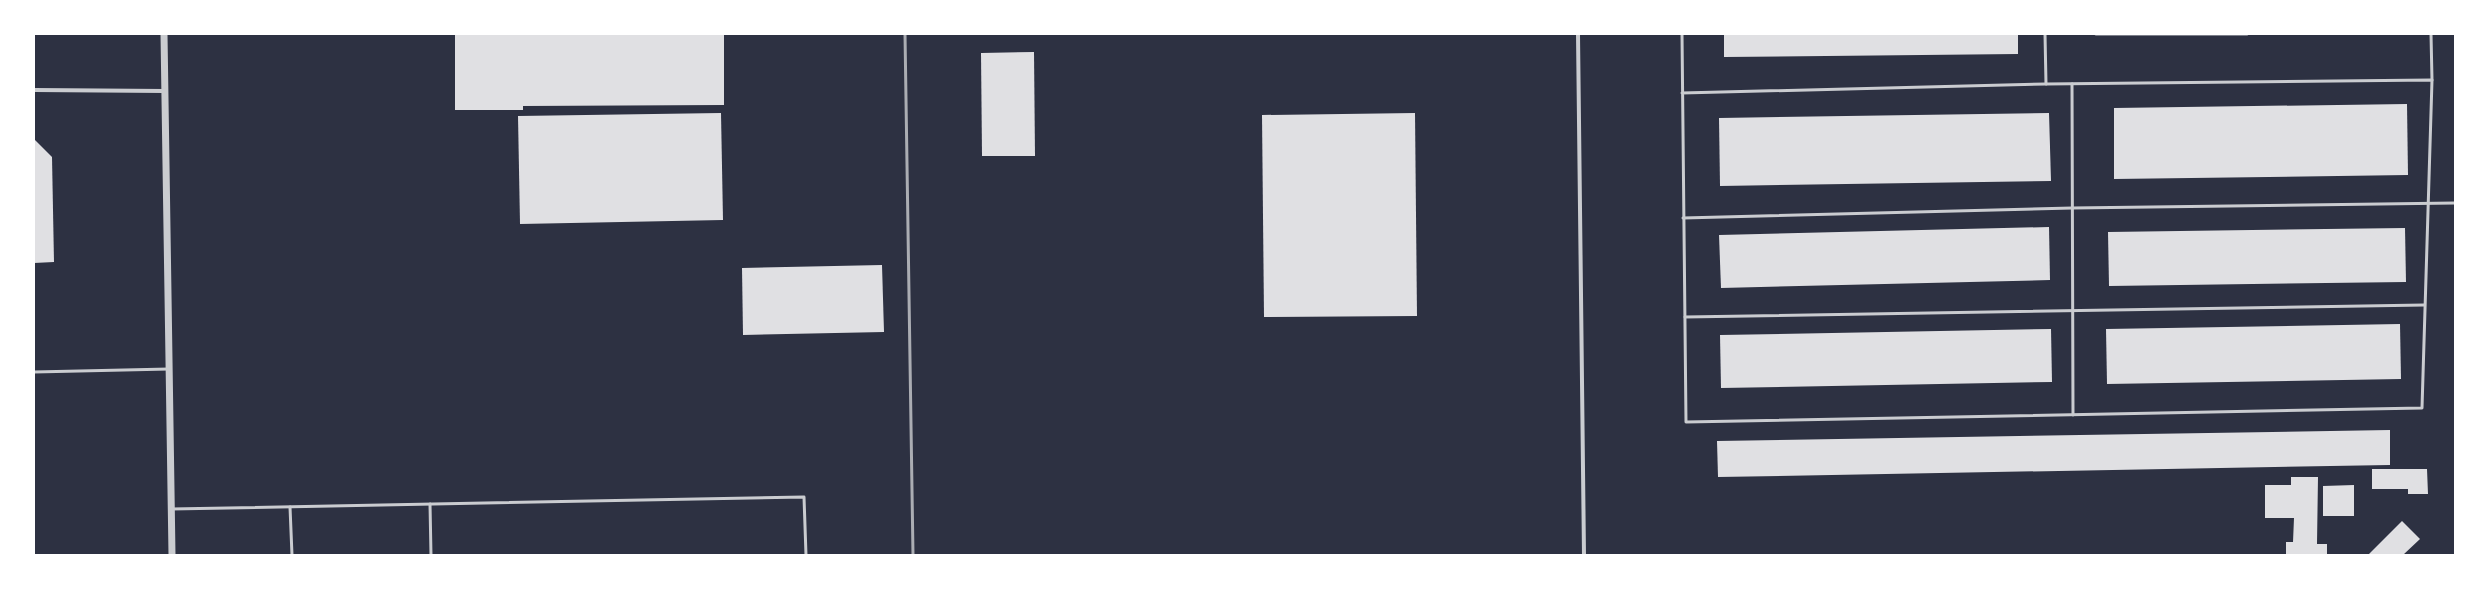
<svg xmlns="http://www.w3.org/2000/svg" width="2489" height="589" font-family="'Roboto Condensed',sans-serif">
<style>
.building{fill:#e0e0e3}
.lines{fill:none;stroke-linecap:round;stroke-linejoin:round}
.service{stroke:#caccd0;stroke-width:3}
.minor{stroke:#caccd0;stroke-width:4}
.tertiary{stroke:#caccd0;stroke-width:7}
.rail{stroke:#abadb3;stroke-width:3}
</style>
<rect width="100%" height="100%" fill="#2d3142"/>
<!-- building -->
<g class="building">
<polygon points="455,34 724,34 724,105 523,106 523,110 455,110"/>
<polygon points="1724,34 2018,34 2018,54 1724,57"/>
<polygon points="1034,52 1035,156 982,156 981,53"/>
<polygon points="2407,104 2408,175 2114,179 2114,108"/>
<polygon points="721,113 723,220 520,224 518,116"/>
<polygon points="1415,113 1417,316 1264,317 1262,115"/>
<polygon points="2049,113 2051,181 1720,186 1719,118"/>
<polygon points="34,139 52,157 54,262 34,263"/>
<polygon points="2049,227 2050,280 1721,288 1719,235"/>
<polygon points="2405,228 2406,282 2109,286 2108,232"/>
<polygon points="882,265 884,332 743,335 742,268"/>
<polygon points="2400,324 2401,379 2107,384 2106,329"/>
<polygon points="2051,329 2052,382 1721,388 1720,335"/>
<polygon points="2390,430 2390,465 1718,477 1717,441"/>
<polygon points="2372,469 2427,469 2428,494 2408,494 2408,489 2372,489"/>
<polygon points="2291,477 2318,477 2317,544 2327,544 2327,555 2286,555 2286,542 2293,542 2294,518 2265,518 2265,485 2291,485"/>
<polygon points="2354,485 2354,516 2323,516 2323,486"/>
<polygon points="2402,521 2420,539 2403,555 2368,555"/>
</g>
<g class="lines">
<!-- service -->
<g class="service">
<polyline points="1682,34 1686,422 2422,408 2432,80 2046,84 1682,93"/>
<polyline points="2045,34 2046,84"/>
<polyline points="2096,34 2247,34"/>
<polyline points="2431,34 2432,80"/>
<polyline points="2072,84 2073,415"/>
<polyline points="1683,218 2072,208 2455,203"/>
<polyline points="1685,317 2424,305"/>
<polyline points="34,372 169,369"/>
<polyline points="430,504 431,555"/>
<polyline points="290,507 292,555"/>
<polyline points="171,509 804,497 806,555"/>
</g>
<!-- minor -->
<g class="minor">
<polyline points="1578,34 1584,555"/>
<polyline points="34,90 165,91"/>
</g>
<!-- tertiary -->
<polyline class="tertiary" points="164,34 172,555"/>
<!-- rail -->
<polyline class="rail" points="905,34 913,555"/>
</g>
<!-- border -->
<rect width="2489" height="589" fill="none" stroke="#ffffff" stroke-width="70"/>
</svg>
